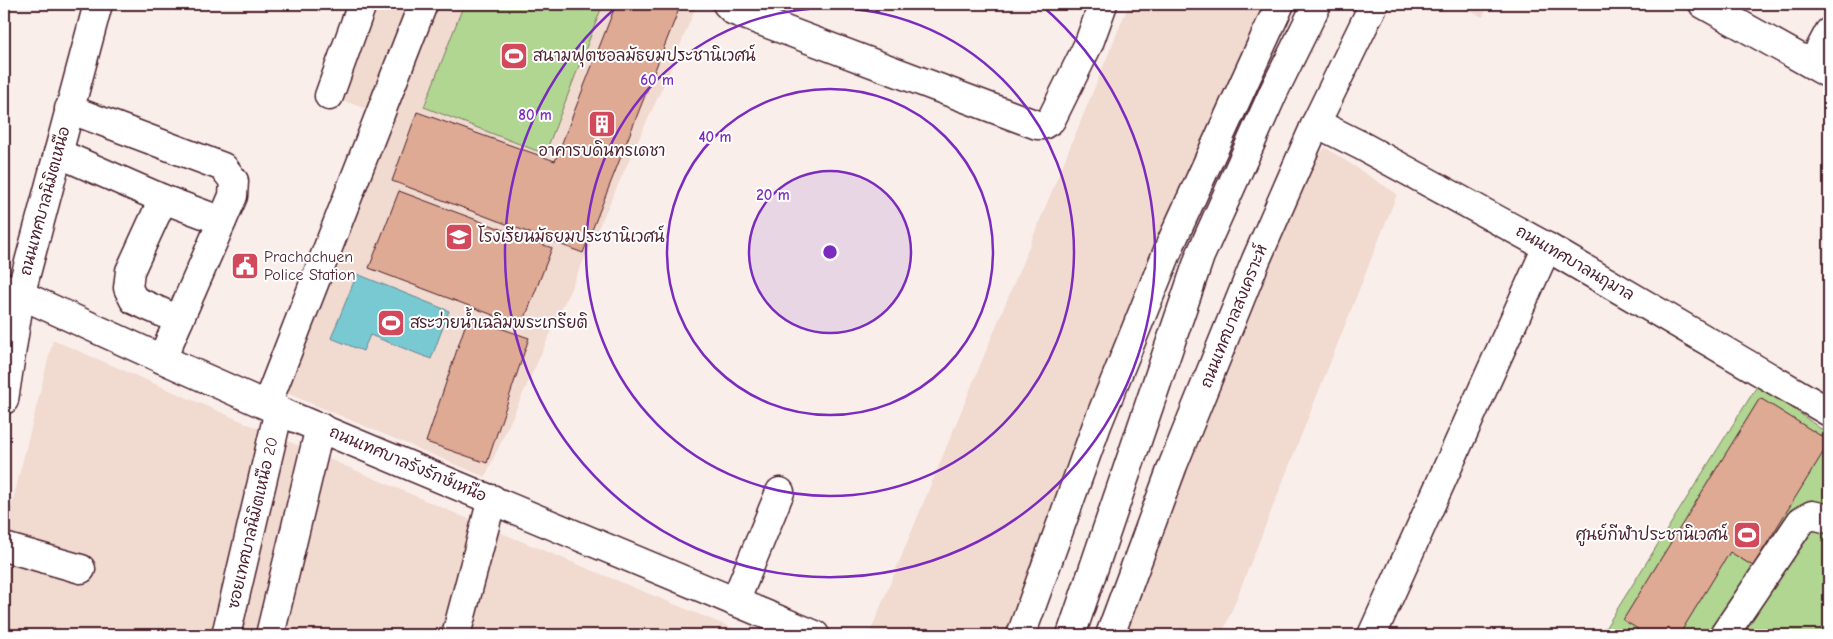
<svg xmlns="http://www.w3.org/2000/svg" width="1833" height="639" font-family="'Comic Neue','Playpen Sans Thai',sans-serif">
<style>
.built{fill:#f1dad0}
.green{fill:#b0d692;stroke:#7d7a5e}
.water{fill:#79c9d3;stroke:#668590}
.building{fill:#dfaa94;stroke:#4a1f2b}
.lines{fill:none;stroke-linecap:round;stroke-linejoin:round}
.minor-casing{stroke:#4a1f2b;stroke-width:31}
.minor{stroke:#fff;stroke-width:28}
.ring{fill:none;stroke:#7b2cbf;stroke-width:2.5}
.labels{text-anchor:middle;dominant-baseline:central;stroke-width:4;stroke-linejoin:round;paint-order:stroke}
.poi-label{font-size:16px;fill:#4a1f2b;stroke:#fff;text-anchor:start}
.street-label{font-size:16px;fill:#4a1f2b;stroke:#fff}
.centre{fill:#7b2cbf;stroke:#fff;stroke-width:2.5}
.ring-label{font-size:15px;text-anchor:middle;font-weight:bold;fill:#7b2cbf;stroke:#fff;stroke-width:4;stroke-linejoin:round;paint-order:stroke}
</style>
<rect width="100%" height="100%" fill="#f9eeea"/>
<filter id="ink" filterUnits="userSpaceOnUse"><feTurbulence type="fractalNoise" baseFrequency=".02" numOctaves="2"/><feDisplacementMap in="SourceGraphic" scale="10" xChannelSelector="R" yChannelSelector="G"/><feConvolveMatrix kernelMatrix="1 2 1 2 8 2 1 2 1" color-interpolation-filters="sRGB"/></filter>
<g filter="url(#ink)">
<!-- built -->
<g class="built">
<polygon points="364,4 697,4 668,75 485,477 270,386 367,109 329,96"/>
<polygon points="1129,4 1266,4 1010,635 869,635"/>
<polygon points="1454,4 1488,4 1483,17"/>
<polygon points="1326,148 1397,194 1222,635 1122,635 1306,166"/>
<polygon points="53,340 494,530 749,635 4,635 4,536"/>
</g>
<!-- green -->
<g class="green">
<polygon points="464,4 603,4 545,154 424,107"/>
<polygon points="1759,383 1829,435 1829,635 1601,635"/>
</g>
<!-- water -->
<polygon class="water" points="357,274 449,311 431,359 370,335 363,351 331,338"/>
<!-- building -->
<g class="building">
<polygon points="616,4 681,4 583,253 392,181 417,112 555,161"/>
<polygon points="399,191 552,248 522,326 369,268"/>
<polygon points="468,317 529,338 487,463 426,442"/>
<polygon points="1760,398 1829,441 1829,443 1753,566 1730,552 1679,635 1634,635 1638,629 1623,620"/>
</g>
<g class="lines">
<!-- minor casing -->
<g class="minor-casing">
<g id="minor">
<polyline points="727,4 734,11 1037,125 1043,125 1051,120 1089,43 1103,4"/>
<polyline points="1703,4 1829,74"/>
<polyline points="1812,64 1829,32"/>
<polyline points="329,96 362,4"/>
<polyline points="69,109 223,167 234,181 233,196 162,359"/>
<polyline points="1316,123 1362,146 1547,247 1829,412"/>
<polyline points="58,153 163,199 222,221"/>
<polyline points="163,199 130,271 128,288 134,300 179,320"/>
<polyline points="4,287 162,359 286,414 815,635"/>
<polyline points="4,400 20,296 98,4"/>
<polyline points="267,404 423,4"/>
<polyline points="4,547 81,569"/>
<polyline points="735,602 780,492"/>
<polyline points="226,635 279,410"/>
<polyline points="270,635 320,427"/>
<polyline points="456,635 492,499"/>
<polyline points="1021,635 1097,425 1171,243 1280,4"/>
<polyline points="1071,635 1200,256 1274,91 1317,4"/>
<polyline points="1110,635 1173,465 1256,260 1316,123 1374,4"/>
<polyline points="1372,635 1547,247"/>
<polyline points="1724,635 1801,521 1812,515 1829,519"/>
</g>
</g>
<!-- minor -->
<use href="#minor" class="minor"/>
</g>
</g>
<!-- distance rings -->
<circle cx="830" cy="252" r="81" fill="#7b2cbf" fill-opacity=".12"/>
<g class="ring">
<circle cx="830" cy="252" r="81"/>
<circle cx="830" cy="252" r="163"/>
<circle cx="830" cy="252" r="244"/>
<path d="M1041 5A325 325 0 1 1 619 5"/>
</g>
<!-- icons -->
<defs>
<g id="stadium-square" transform="scale(1.4375)"><rect x="-9" y="-9" width="18" height="18" rx="4" fill="#d1495b" stroke="#fff"/><path d="M0-5a6.5 5 0 1 0 0 10a6.5 5 0 1 0 0-10ZM-3.5-1.8h7v3.6h-7Z" fill="#fff"/></g>
<g id="building-square" transform="scale(1.4375)"><rect x="-9" y="-9" width="18" height="18" rx="4" fill="#d1495b" stroke="#fff"/><path d="M-4-6H4V6H1V3H-1V6H-4ZM-2.5-4.3h1.7v1.8h-1.7ZM.8-4.3h1.7v1.8H.8ZM-2.5-1h1.7V.8h-1.7ZM.8-1h1.7V.8H.8Z" fill="#fff"/></g>
<g id="school-square" transform="scale(1.4375)"><rect x="-9" y="-9" width="18" height="18" rx="4" fill="#d1495b" stroke="#fff"/><path d="M0-5L7-2L0 1L-7-2ZM-4 1L0 2.5L4 1V4Q0 6-4 4Z" fill="#fff"/></g>
<g id="civic-square" transform="scale(1.4375)"><rect x="-9" y="-9" width="18" height="18" rx="4" fill="#d1495b" stroke="#fff"/><path d="M-.6-6.5H3V-4.5H.6V-3L4-1V1h2V6H-6V1h2V-1L-.6-3ZM-1.2 2.5V6h2.4V2.5Z" fill="#fff"/></g>
</defs>
<g fill-rule="evenodd">
<use href="#stadium-square" x="514" y="56"/>
<use href="#building-square" x="602" y="124"/>
<use href="#school-square" x="459" y="237"/>
<use href="#civic-square" x="245" y="266"/>
<use href="#stadium-square" x="391" y="323"/>
<use href="#stadium-square" x="1747" y="535"/>
</g>
<g class="labels">
<!-- poi labels -->
<g class="poi-label">
<text x="533" y="56">สนามฟุตซอลมัธยมประชานิเวศน์</text>
<text x="602" y="151" text-anchor="middle">อาคารบดินทรเดชา</text>
<text x="478" y="237">โรงเรียนมัธยมประชานิเวศน์</text>
<text x="264" y="257">Prachachuen<tspan x="264" dy="18">Police Station</tspan></text>
<text x="410" y="323">สระว่ายนํ้าเฉลิมพระเกรียติ</text>
<text x="1728" y="535" text-anchor="end">ศูนย์กีฬาประชานิเวศน์</text>
</g>
<!-- street labels -->
<g class="street-label">
<text transform="translate(45 201) rotate(-75)">ถนนเทศบาลนิมิตเหนือ</text>
<text transform="translate(1575 263) rotate(30)">ถนนเทศบาลนฤมาล</text>
<text transform="translate(1234 316) rotate(-68)">ถนนเทศบาลสงเคราะห์</text>
<text transform="translate(408 464) rotate(23)">ถนนเทศบาลรังรักษ์เหนือ</text>
<text transform="translate(253 523) rotate(-77)">ซอยเทศบาลนิมิตเหนือ 20</text>
</g>
</g>
<circle cx="830" cy="252" r="8" class="centre"/>
<g class="ring-label">
<text x="657" y="85">60 m</text>
<text x="535" y="120">80 m</text>
<text x="715" y="142">40 m</text>
<text x="773" y="200">20 m</text>
</g>
<!-- margin -->
<rect width="1833" height="639" fill="none" stroke="#fff" stroke-width="20"/>
<rect x="10" y="10" width="1813" height="619" fill="none" stroke="#4a1f2b" stroke-width="2" filter="url(#ink)"/>
</svg>
